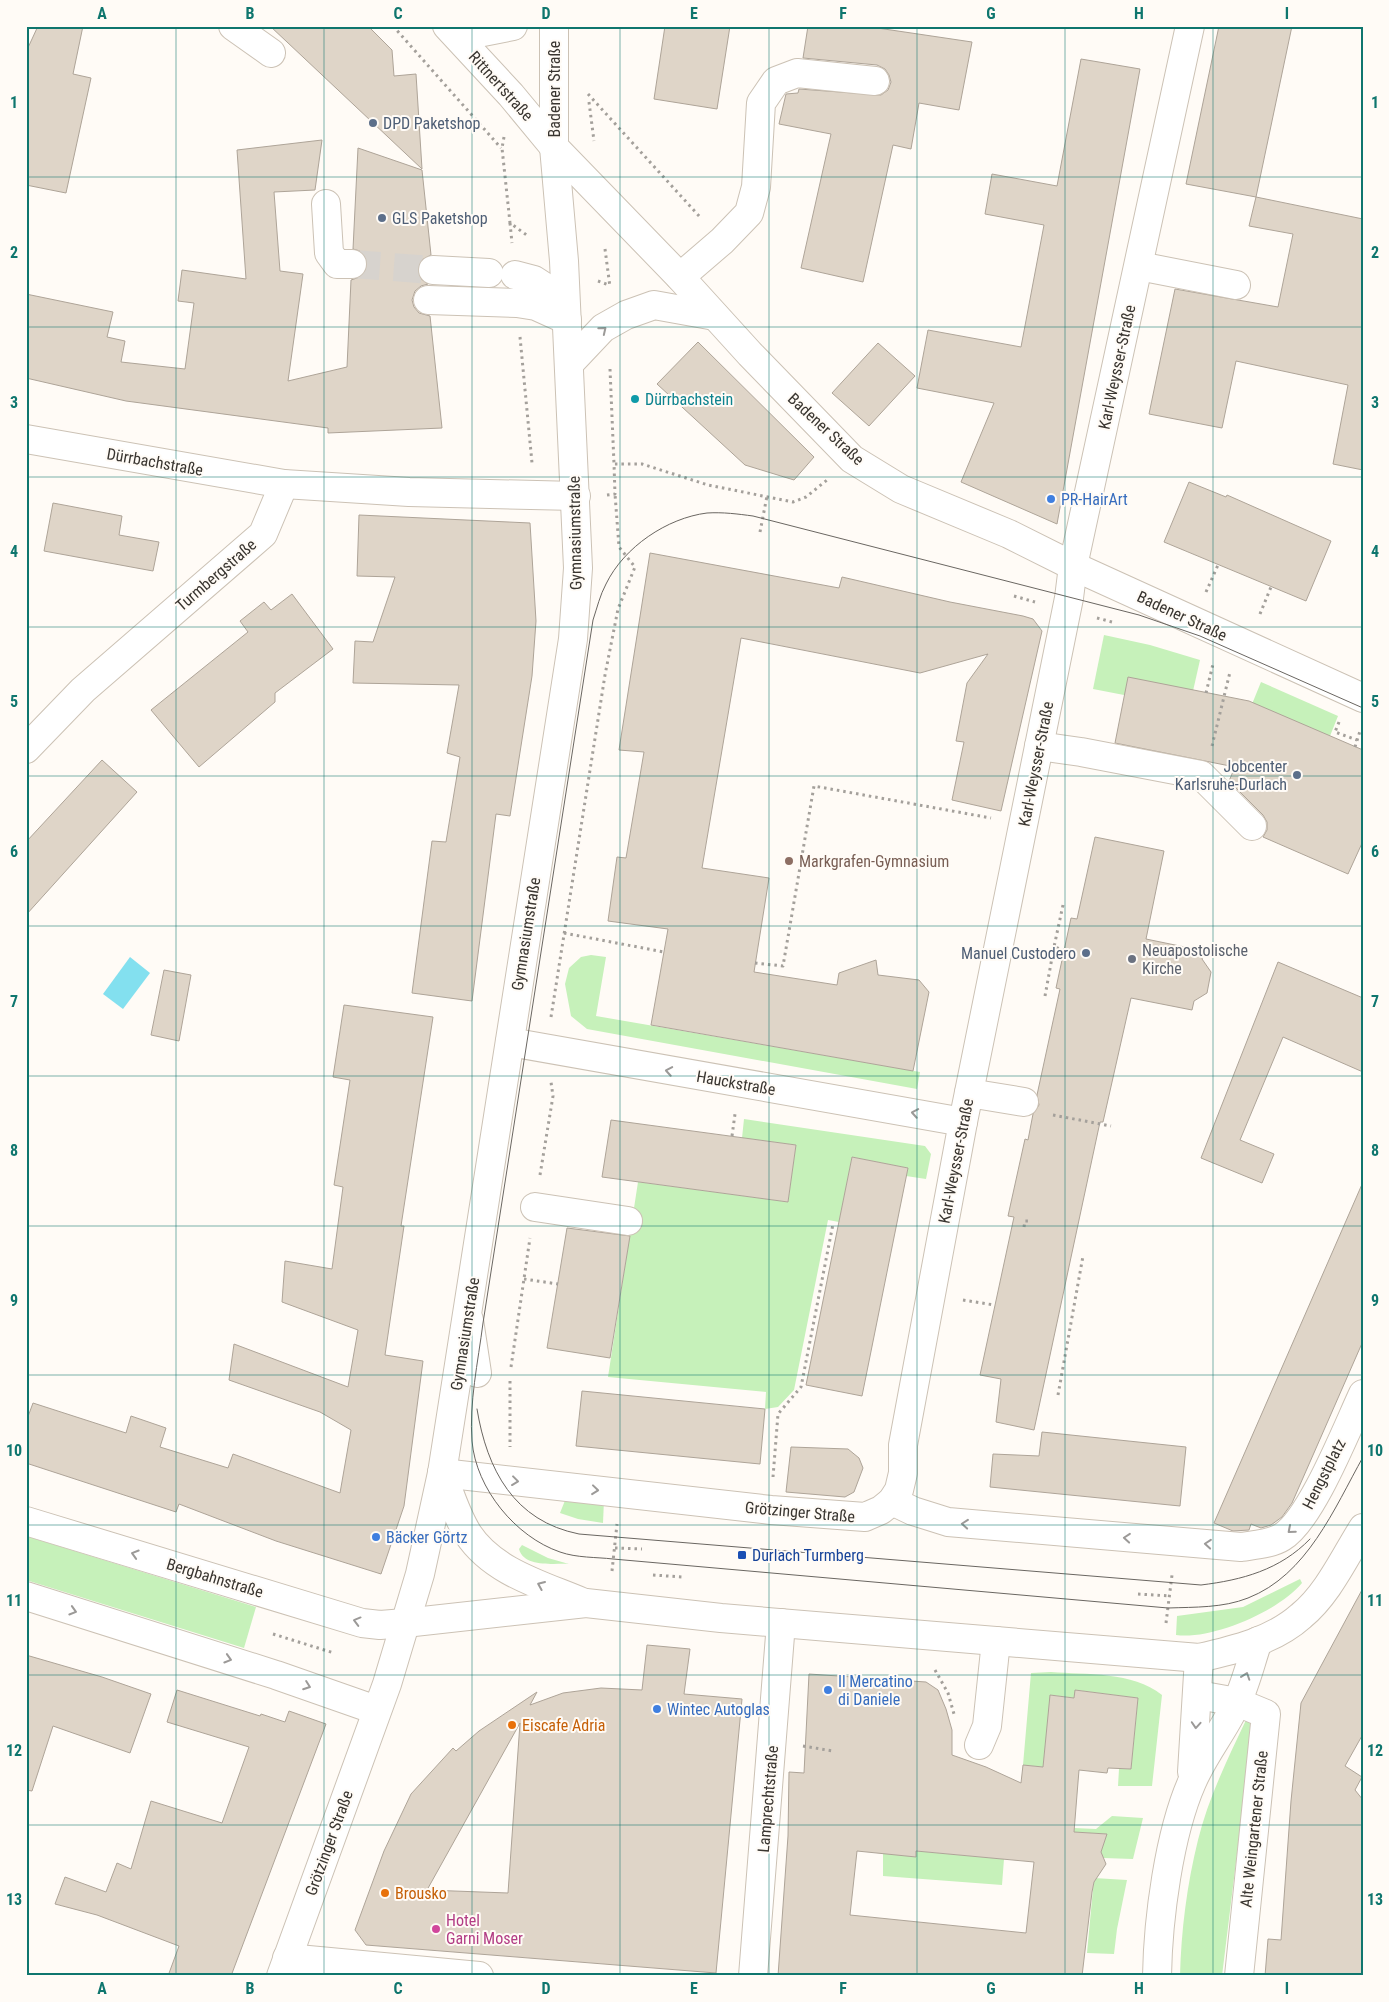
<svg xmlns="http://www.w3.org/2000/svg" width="1389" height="2002" font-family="'Roboto Condensed',sans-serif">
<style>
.green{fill:#c6f1ba}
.water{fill:#83e0ef}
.building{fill:#dfd5c8;stroke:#aea498;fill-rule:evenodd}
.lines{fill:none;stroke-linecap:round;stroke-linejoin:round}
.minor-tunnel{stroke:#d7d3ce;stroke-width:28;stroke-dasharray:28 14;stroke-linecap:butt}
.minor-casing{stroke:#ccc2b5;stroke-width:30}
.major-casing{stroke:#ccc2b5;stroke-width:30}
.path{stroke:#a4a09b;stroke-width:3;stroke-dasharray:2.5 4;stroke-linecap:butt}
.minor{stroke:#fff;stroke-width:28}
.major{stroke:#fff;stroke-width:28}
.tram{stroke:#6a6661;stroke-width:1}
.oneway{stroke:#9c9a98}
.grid{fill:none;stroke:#0f766e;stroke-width:1;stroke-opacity:0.55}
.service-dot{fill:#5c6f8a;stroke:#fffbf6;stroke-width:2}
.culture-dot{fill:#0f9aa8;stroke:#fffbf6;stroke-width:2}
.shop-dot{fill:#3f7fe0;stroke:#fffbf6;stroke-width:2}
.education-dot{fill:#8d6e63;stroke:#fffbf6;stroke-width:2}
.worship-dot{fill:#6b7280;stroke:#fffbf6;stroke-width:2}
.transit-dot{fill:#1a4fb4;stroke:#fffbf6;stroke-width:2}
.food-dot{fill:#e8710a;stroke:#fffbf6;stroke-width:2}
.hotel-dot{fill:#d1479c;stroke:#fffbf6;stroke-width:2}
.labels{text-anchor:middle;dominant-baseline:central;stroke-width:4;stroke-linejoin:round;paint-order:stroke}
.street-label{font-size:16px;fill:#393530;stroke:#fffbf6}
.service-label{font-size:16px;fill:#4e5e75;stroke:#fffbf6;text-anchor:start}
.culture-label{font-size:16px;fill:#0d838f;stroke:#fffbf6;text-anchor:start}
.shop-label{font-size:16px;fill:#366cbe;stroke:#fffbf6;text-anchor:start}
.education-label{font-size:16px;fill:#785e54;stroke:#fffbf6;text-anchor:start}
.worship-label{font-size:16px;fill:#5b616d;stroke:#fffbf6;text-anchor:start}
.transit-label{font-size:16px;fill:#164399;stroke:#fffbf6;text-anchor:start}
.food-label{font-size:16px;fill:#c56008;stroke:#fffbf6;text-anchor:start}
.hotel-label{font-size:16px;fill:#b23c85;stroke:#fffbf6;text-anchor:start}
.neatline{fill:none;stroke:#0f766e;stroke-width:2}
.grid-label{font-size:16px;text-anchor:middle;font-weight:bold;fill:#0f766e}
</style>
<rect width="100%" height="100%" fill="#fffbf6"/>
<!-- green -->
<g class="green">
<polygon points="1104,635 1150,645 1200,660 1193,691 1124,695 1093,689"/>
<polygon points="1261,682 1338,716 1330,736 1250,709"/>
<polygon points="591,955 606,957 596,1016 920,1072 917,1089 587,1029 571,1016 565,984 569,968 581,957"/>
<polygon points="744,1119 925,1146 931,1154 926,1179 906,1176 908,1168 852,1157 839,1222 828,1220 794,1390 778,1407 765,1409 766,1392 608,1377 638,1182 788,1202 796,1145 742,1138"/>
<polygon points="566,1498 604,1500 603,1523 578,1519 560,1513"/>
<polygon points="26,1536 256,1607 244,1648 26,1580"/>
<path d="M522,1545L548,1558L569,1564C554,1563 524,1568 519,1549Z"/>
<path d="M1300,1579L1302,1583C1279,1611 1212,1640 1176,1635L1177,1616L1243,1607Z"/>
<path d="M1051,1672C1087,1675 1132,1671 1162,1695L1152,1786H1118L1119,1769H1131L1138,1698L1076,1690L1074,1698L1051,1695L1043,1767L1023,1765L1031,1673Z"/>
<path d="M1246,1720L1253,1723L1222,1976H1180C1181,1931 1187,1884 1198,1840C1208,1799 1228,1758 1246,1720Z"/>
<polygon points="1112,1816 1143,1818 1133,1859 1103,1858 1100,1855 1106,1834 1074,1832 1074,1828 1096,1829"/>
<polygon points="916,1851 1004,1859 1002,1885 883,1876 883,1853 916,1857"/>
<polygon points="1094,1878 1127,1880 1117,1929 1114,1954 1087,1953"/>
</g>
<!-- water -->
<polygon class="water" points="130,957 150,973 123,1009 103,994"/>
<!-- building -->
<g class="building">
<polygon points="38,26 83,26 73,74 91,78 66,193 26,185 26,52"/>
<polygon points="270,26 368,26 392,50 394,76 416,74 422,169"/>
<polygon points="665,26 730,26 717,109 654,99"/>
<polygon points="808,26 864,26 972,42 959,110 919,103 911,149 893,145 863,282 801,268 831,134 779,124 786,94 798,93 799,89 881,95 888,90 891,82 889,75 885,69 877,65 803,58"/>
<polygon points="1219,26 1292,26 1256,197 1186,184"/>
<polygon points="1081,59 1140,69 1057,524 961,482 994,403 917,388 928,330 1021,347 1044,225 985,214 992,174 1057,186"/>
<polygon points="322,140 315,190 274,192 280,271 303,274 288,381 347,367 351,280 360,277 366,271 368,264 365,256 360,251 353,249 358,148 422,170 431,255 420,261 417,269 419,277 428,284 421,286 415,291 412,300 414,307 419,313 430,316 442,428 328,433 328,428 126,401 26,378 26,294 113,312 107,337 125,341 121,362 185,369 194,303 178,301 182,270 246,279 237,150"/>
<polygon points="1256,197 1363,219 1363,470 1333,464 1348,385 1236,361 1222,428 1149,414 1175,289 1278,307 1293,234 1249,226"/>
<polygon points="698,342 814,457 794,480 745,465 657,384"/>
<polygon points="878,343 915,376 869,426 832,393"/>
<polygon points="1189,482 1226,497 1227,495 1331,541 1306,601 1164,542"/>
<polygon points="53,503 122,516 119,535 159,542 153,571 44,551"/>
<polygon points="359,515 530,523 536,621 532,676 510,816 496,814 472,1001 412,993 432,841 446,842 460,757 447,753 459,685 353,683 355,641 373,642 395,577 357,576"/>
<polygon points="650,553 839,588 842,577 950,602 1023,616 1033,619 1042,631 1001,811 952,800 964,742 956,741 967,683 988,654 920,673 741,638 702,868 769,878 754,972 837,985 839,973 876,960 878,975 919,980 929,992 913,1071 651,1025 668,929 608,921 617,857 626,858 644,752 619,750"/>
<polygon points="292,594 333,649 275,693 275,702 199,767 151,710 248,632 240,621 264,602 271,610"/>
<polygon points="1128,677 1249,701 1363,750 1363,841 1348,874 1263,837 1267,830 1267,822 1263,815 1229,781 1235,767 1115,743"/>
<polygon points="102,760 137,792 26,915 26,842"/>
<polygon points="1095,837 1164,851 1146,939 1204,951 1202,959 1211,972 1207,993 1194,1001 1192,1010 1131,998 1103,1122 1100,1122 1034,1430 996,1422 1001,1379 980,1375 1014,1217 1008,1216 1025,1139 1028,1140 1033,1114 1039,1105 1037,1095 1060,989 1056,988 1071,918 1077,919"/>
<polygon points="1278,962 1363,998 1363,1072 1283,1037 1240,1140 1274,1154 1262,1183 1201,1158"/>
<polygon points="164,970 191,975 179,1041 151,1035"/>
<polygon points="344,1005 433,1017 401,1226 404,1226 385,1355 423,1361 404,1506 381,1574 276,1541 179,1504 176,1512 26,1463 26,1422 33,1403 126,1433 131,1416 166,1428 160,1447 228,1468 233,1454 340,1493 351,1430 320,1412 229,1380 234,1344 348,1387 358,1330 282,1302 285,1261 332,1269 343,1187 334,1185 350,1080 333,1077"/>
<polygon points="611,1120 796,1145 788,1202 602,1177"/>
<polygon points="852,1157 908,1168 862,1396 806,1385"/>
<polygon points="1363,1182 1363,1341 1292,1503 1282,1517 1271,1525 1261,1528 1251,1524 1249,1530 1233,1531 1214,1523"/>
<polygon points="567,1228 630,1236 610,1358 547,1348"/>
<polygon points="582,1391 765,1409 760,1464 576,1446"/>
<polygon points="1042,1432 1186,1447 1180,1506 990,1487 993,1454 1039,1456"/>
<polygon points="791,1447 848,1449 859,1458 863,1468 854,1492 845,1497 786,1492"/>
<polygon points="1363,1588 1363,1734 1345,1766 1362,1777 1355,1790 1363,1800 1363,1976 1265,1976 1268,1939 1281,1940 1291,1801 1301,1703"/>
<path d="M647,1645L690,1649L684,1694L742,1699L716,1973L366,1945L355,1930L384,1851L411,1794L453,1748L456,1751L479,1731L537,1692L530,1705L563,1693L601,1688L642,1690ZM520,1723L508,1893L427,1890Z"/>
<polygon points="26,1655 102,1677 151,1694 130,1753 53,1726 32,1791 26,1790"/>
<path d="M809,1674L926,1682L938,1690L946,1709L952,1730V1755L986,1767L1021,1783L1023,1765L1043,1767L1050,1695L1074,1698L1075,1690L1138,1698L1131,1769L1108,1768L1107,1773L1079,1770L1074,1832L1107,1834L1101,1852L1106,1864L1094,1882L1092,1892L1082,1976H778L788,1836L789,1772L804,1773ZM857,1851L916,1857V1851L1034,1862L1026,1933L850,1915Z"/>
<polygon points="177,1690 260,1716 261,1714 285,1722 289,1711 326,1724 231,1976 168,1976 179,1946 97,1915 55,1904 65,1877 106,1892 117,1863 131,1869 151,1801 222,1823 249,1747 167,1722"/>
</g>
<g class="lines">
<!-- minor-tunnel -->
<polyline class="minor-tunnel" points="352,264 433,270"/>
<!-- minor casing -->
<g class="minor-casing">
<g id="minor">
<polyline points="233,26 271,53"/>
<polyline points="447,26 511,95 554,147"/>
<polyline points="460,26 483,32 513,26"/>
<polyline points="326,204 329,253 337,264 352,264"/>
<polyline points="1139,266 1236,285"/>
<polyline points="433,270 489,273"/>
<polyline points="515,275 534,280 565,300"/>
<polyline points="680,277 722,241 749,213 756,187 761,103 776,81 797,73 875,81"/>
<polyline points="428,300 517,303 536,306 567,320"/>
<polyline points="26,439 284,484 409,492 576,496"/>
<polyline points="1039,746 1081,752 1201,775 1252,826"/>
<polyline points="26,749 83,690 263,534 284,484"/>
<polyline points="510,1042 963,1122"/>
<polyline points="969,1093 1024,1102"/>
<polyline points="535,1207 628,1221"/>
<polyline points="469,1320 477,1373"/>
<polyline points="442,1473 771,1510 865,1517 881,1510 892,1501 899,1490 903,1473 903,1445 963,1122 1069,598 1073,566 1190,26"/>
<path d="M892,1501L913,1511L948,1522L1241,1547C1253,1545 1271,1544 1282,1537C1311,1520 1347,1428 1363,1394"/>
<polyline points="26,1521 362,1623 380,1625 405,1623"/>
<polyline points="26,1596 276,1675 376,1710"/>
<polyline points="1198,1695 1237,1702 1266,1714 1239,1976"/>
<polyline points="979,1745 987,1726 996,1641"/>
<polyline points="1192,1772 1199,1658"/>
<polyline points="287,1958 479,1976"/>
<polyline points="753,1976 781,1623"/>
<path d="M1157,1976C1158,1919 1169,1834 1192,1782C1204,1754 1224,1730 1237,1702C1246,1683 1251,1661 1258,1641"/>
</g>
</g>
<!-- major casing -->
<g class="major-casing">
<g id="major">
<polyline points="554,147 680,277 750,354 852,459 901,489 1009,534 1073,566 1363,698"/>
<polyline points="569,364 603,328 626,315 654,305 715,316"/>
<path d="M442,1473C450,1494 456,1515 468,1534C493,1572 542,1585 582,1602"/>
<path d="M405,1623L586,1603L721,1618L1199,1658C1234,1650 1273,1641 1301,1616C1328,1594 1344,1558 1363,1528"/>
<polyline points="281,1976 387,1684 420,1574 442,1473 573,639 578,568 564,261 554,147 554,26"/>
</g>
</g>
<!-- path -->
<g class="path">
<polyline points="393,26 501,148"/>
<polyline points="588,94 700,217"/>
<polyline points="589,102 594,141"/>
<polyline points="504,137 502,148 510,223 528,236"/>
<polyline points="510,223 512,243"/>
<polyline points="605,249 610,287"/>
<polyline points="598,281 609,285"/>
<polyline points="520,337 532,463"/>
<polyline points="610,369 614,464"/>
<polyline points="607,495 615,494 614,464 642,464 708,485 793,502 806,497 827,480"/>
<polyline points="760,532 767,496"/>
<polyline points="1206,592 1218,565"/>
<polyline points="1014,596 1035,602"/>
<polyline points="1260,614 1271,587"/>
<polyline points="1097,618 1112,622"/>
<polyline points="1206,693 1213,664"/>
<polyline points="1339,722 1335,732 1357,740"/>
<polyline points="1212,746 1230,672"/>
<polyline points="1355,747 1360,731"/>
<polyline points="1063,905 1054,947 1064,950"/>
<polyline points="564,933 664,952"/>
<polyline points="755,963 783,966 814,786 991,818"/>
<polyline points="1045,996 1054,947"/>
<polyline points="551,1017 605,675 618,609 635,567 619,547 615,494"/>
<polyline points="1053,1115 1111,1126"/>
<polyline points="732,1136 735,1114"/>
<polyline points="540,1175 553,1096 551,1082"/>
<polyline points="1024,1227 1025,1221 1031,1221"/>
<polyline points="524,1279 558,1284"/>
<polyline points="963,1300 994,1305"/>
<polyline points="511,1367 530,1238"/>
<polyline points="510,1381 510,1447"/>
<polyline points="1058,1395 1083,1256"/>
<polyline points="773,1477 778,1414 801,1387 833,1224"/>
<polyline points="615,1548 642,1549"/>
<polyline points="612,1571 617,1524"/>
<polyline points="653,1575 682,1577"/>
<polyline points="1138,1594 1170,1596"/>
<polyline points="1166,1623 1172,1575"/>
<polyline points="273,1634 334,1653"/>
<polyline points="935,1670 948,1693 954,1714"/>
<polyline points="803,1746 833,1751"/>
</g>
<!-- minor -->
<use href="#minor" class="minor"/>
<!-- major -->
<use href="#major" class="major"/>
<!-- tram -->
<g class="tram">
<path d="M1363,708L1200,636L1139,615L753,516C738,514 723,512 707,513C667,518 624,547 606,584C600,595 597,608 593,620L483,1323C478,1362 469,1403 472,1441C476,1489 516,1537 560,1552C577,1558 596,1557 613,1559L1168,1608C1195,1607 1223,1608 1248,1598C1307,1575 1334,1509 1363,1457"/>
<path d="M477,1409C487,1470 514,1521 579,1534L1201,1585C1242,1580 1280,1570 1310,1539"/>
</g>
</g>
<!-- one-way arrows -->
<defs><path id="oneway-chevron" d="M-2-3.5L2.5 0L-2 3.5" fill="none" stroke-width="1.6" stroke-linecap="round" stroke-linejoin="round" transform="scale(1.25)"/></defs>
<g class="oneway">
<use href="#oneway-chevron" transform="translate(603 330) rotate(-39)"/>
<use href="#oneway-chevron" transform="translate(669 1071) rotate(-170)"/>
<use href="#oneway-chevron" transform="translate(915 1113) rotate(-170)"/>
<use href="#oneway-chevron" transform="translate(515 1481) rotate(7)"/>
<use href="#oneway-chevron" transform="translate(595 1490) rotate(6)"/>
<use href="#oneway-chevron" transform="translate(965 1524) rotate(-175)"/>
<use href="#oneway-chevron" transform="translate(1291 1530) rotate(139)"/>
<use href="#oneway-chevron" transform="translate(1127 1538) rotate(-175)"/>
<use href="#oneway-chevron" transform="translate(1208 1544) rotate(-175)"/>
<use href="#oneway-chevron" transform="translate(135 1554) rotate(-163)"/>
<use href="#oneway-chevron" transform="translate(541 1585) rotate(-157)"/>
<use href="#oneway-chevron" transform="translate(73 1611) rotate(17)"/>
<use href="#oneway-chevron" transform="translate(357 1621) rotate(-165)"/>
<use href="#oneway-chevron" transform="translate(228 1659) rotate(17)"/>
<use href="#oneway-chevron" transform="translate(1246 1676) rotate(-71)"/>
<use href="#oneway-chevron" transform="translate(307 1686) rotate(20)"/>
<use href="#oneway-chevron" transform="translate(1196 1725) rotate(94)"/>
</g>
<!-- grid -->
<path class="grid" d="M176,26V1976M324,26V1976M472,26V1976M620,26V1976M769,26V1976M917,26V1976M1065,26V1976M1213,26V1976M26,177H1363M26,327H1363M26,477H1363M26,627H1363M26,776H1363M26,926H1363M26,1076H1363M26,1226H1363M26,1375H1363M26,1525H1363M26,1675H1363M26,1825H1363"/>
<!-- markers -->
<g class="service-dot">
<circle cx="373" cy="123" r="5"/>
<circle cx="382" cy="218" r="5"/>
<circle cx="1297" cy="775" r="5"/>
<circle cx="1086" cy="953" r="5"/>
</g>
<circle class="culture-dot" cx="635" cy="399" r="5"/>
<g class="shop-dot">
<circle cx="1051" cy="499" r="5"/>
<circle cx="376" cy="1537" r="5"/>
<circle cx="828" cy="1690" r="5"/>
<circle cx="657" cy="1709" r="5"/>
</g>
<circle class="education-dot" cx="789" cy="861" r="5"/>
<circle class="worship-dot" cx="1132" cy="959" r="5"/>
<rect class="transit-dot" x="737" y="1550" width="10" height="10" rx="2.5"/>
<g class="food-dot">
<circle cx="512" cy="1725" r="5"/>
<circle cx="385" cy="1893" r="5"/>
</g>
<circle class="hotel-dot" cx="436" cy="1929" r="5"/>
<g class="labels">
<!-- street labels -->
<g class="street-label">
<text transform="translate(501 86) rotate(48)">Rittnertstraße</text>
<text transform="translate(554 89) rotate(-90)">Badener Straße</text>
<text transform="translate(1117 367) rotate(-78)">Karl-Weysser-Straße</text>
<text transform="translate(826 429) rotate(43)">Badener Straße</text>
<text transform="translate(155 462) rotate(10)">Dürrbachstraße</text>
<text transform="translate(575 533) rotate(-91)">Gymnasiumstraße</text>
<text transform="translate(216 575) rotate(-41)">Turmbergstraße</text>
<text transform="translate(1182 616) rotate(25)">Badener Straße</text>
<text transform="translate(1036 764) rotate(-79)">Karl-Weysser-Straße</text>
<text transform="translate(526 934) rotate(-81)">Gymnasiumstraße</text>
<text transform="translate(736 1083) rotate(10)">Hauckstraße</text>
<text transform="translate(956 1161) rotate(-79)">Karl-Weysser-Straße</text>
<text transform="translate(465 1334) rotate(-81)">Gymnasiumstraße</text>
<text transform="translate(1324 1474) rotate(-63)">Hengstplatz</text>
<text transform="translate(800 1512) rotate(5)">Grötzinger Straße</text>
<text transform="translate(215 1578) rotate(17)">Bergbahnstraße</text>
<text transform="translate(768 1799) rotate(-85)">Lamprechtstraße</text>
<text transform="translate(1254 1829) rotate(-84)">Alte Weingartener Straße</text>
<text transform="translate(329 1843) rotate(-70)">Grötzinger Straße</text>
</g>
<!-- service labels -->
<g class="service-label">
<text x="383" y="123">DPD Paketshop</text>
<text x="392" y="218">GLS Paketshop</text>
<text x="1287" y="766" text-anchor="end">Jobcenter<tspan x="1287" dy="18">Karlsruhe-Durlach</tspan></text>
<text x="1076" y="953" text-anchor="end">Manuel Custodero</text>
</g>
<!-- culture labels -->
<g class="culture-label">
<text x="645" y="399">Dürrbachstein</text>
</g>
<!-- shop labels -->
<g class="shop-label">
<text x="1061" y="499">PR-HairArt</text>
<text x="386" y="1537">Bäcker Görtz</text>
<text x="838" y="1681">Il Mercatino<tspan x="838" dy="18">di Daniele</tspan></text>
<text x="667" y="1709">Wintec Autoglas</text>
</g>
<!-- education labels -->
<g class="education-label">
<text x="799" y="861">Markgrafen-Gymnasium</text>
</g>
<!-- worship labels -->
<g class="worship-label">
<text x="1142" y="950">Neuapostolische<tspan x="1142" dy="18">Kirche</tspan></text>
</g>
<!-- transit labels -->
<g class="transit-label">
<text x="752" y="1555">Durlach Turmberg</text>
</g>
<!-- food labels -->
<g class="food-label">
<text x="522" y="1725">Eiscafe Adria</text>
<text x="395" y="1893">Brousko</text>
</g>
<!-- hotel labels -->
<g class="hotel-label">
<text x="446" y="1920">Hotel<tspan x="446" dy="18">Garni Moser</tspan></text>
</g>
</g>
<!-- border -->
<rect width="1389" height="2002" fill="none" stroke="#fffbf6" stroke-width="55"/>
<rect x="28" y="28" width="1334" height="1946" class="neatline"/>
<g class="grid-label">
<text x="102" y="19">A</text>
<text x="250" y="19">B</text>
<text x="398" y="19">C</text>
<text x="546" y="19">D</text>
<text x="694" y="19">E</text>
<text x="843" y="19">F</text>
<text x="991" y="19">G</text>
<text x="1139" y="19">H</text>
<text x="1287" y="19">I</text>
<text x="14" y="108">1</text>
<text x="1375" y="108">1</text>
<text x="14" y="258">2</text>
<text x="1375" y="258">2</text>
<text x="14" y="408">3</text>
<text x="1375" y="408">3</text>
<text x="14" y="557">4</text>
<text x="1375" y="557">4</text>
<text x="14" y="707">5</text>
<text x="1375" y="707">5</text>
<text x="14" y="857">6</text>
<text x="1375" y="857">6</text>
<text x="14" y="1007">7</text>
<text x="1375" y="1007">7</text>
<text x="14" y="1156">8</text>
<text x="1375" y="1156">8</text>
<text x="14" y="1306">9</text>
<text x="1375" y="1306">9</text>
<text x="14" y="1456">10</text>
<text x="1375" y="1456">10</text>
<text x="14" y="1606">11</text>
<text x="1375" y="1606">11</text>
<text x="14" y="1756">12</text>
<text x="1375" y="1756">12</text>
<text x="14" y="1905">13</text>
<text x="1375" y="1905">13</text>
<text x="102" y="1994">A</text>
<text x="250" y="1994">B</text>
<text x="398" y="1994">C</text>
<text x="546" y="1994">D</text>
<text x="694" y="1994">E</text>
<text x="843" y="1994">F</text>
<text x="991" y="1994">G</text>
<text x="1139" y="1994">H</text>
<text x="1287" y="1994">I</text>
</g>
</svg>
